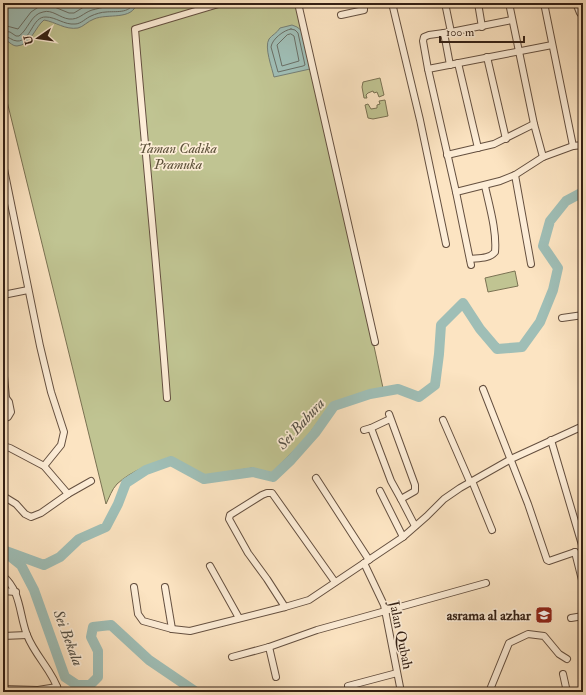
<svg xmlns="http://www.w3.org/2000/svg" width="586" height="695" font-family="'IM FELL Double Pica',serif">
<style>
.green{fill:#c0c492;stroke:#7a7253}
.water{fill:#9fbeb6;stroke:#747e75}
.lines{fill:none;stroke-linecap:round;stroke-linejoin:round}
.shore{stroke:#696e65;stroke-width:1}
.river{stroke:#9fbeb6;stroke-width:10}
.minor-casing{stroke:#655040;stroke-width:8}
.minor{stroke:#fdedd7;stroke-width:6}
.labels{text-anchor:middle;dominant-baseline:central;stroke-width:3.5;stroke-linejoin:round;paint-order:stroke}
.park-label{font-size:14px;font-style:italic;fill:#5d513a;stroke:#fdedd7}
.poi-label{font-size:14px;font-weight:bold;fill:#331f14;stroke:#fdedd7;text-anchor:end}
.street-label{font-size:14px;fill:#331f14;stroke:#fdedd7}
.water-label{font-size:15px;font-style:italic;fill:#534f45;stroke:#fdedd7}
</style>
<rect width="100%" height="100%" fill="#fce4c2"/>
<filter id="stains"><feTurbulence type="fractalNoise" baseFrequency=".005" numOctaves="4"/><feColorMatrix values="0 0 0 0 .2 0 0 0 0 .09 0 0 0 0 .02 0 0 0 .5 -.17"/></filter>
<radialGradient id="worn" r=".72"><stop offset=".6" stop-color="#630" stop-opacity="0"/><stop offset="1" stop-color="#630" stop-opacity=".3"/></radialGradient>
<!-- green -->
<g class="green">
<path d="M3,3H300L383,388L331,404L306,438L272,473L252,468L204,476L171,457C152,464 132,470 117,484C112,489 109,498 106,504L3,85Z"/>
<polygon points="380,78 384,95 379,97 377,92 374,93 373,91 368,93 366,95 367,98 364,98 362,87 363,82"/>
<polygon points="385,100 388,116 373,119 368,118 365,105 368,104 371,109 377,108 377,105 380,104 379,101"/>
<polygon points="515,271 518,286 488,292 485,278"/>
</g>
<!-- water -->
<g class="water">
<path d="M3,3H137C132,21 108,13 94,19C88,21 83,27 78,28C65,30 56,22 44,20C35,27 31,45 17,46C11,46 9,40 3,40Z"/>
<path d="M292,25L297,27L302,31L310,69L274,77C272,68 264,47 269,39C272,35 277,33 280,28Z"/>
</g>
<g class="lines">
<!-- shore -->
<g class="shore">
<polyline points="3,25 18,29 31,12 40,6 52,6 69,13 74,13 87,5 96,3"/>
<path d="M291,29L295,30L298,33L305,65L303,66L278,72L271,47C272,39 284,30 291,29Z"/>
<path d="M3,31L10,32L16,36H19C28,30 31,14 43,12C52,9 60,18 69,19C79,20 83,13 92,10C97,9 102,7 107,7C114,6 122,8 128,3"/>
<polygon points="291,34 294,36 299,61 282,66 277,45 287,35"/>
<path d="M3,36C9,36 12,41 17,41C31,42 32,16 46,17C56,17 64,25 75,24C81,24 86,18 91,16C95,14 102,12 106,12C115,11 130,14 133,3"/>
</g>
<!-- river -->
<g class="river">
<polyline points="3,550 44,565 60,557 79,539 106,527 118,504 126,483 146,470 171,461 204,479 253,472 273,477 291,460 315,433 334,406 370,394 398,389 419,397 435,385 439,354 441,325 463,303 480,329 497,349 522,347 540,322 553,290 558,268 543,246 550,221 566,201 583,192"/>
<polyline points="11,557 21,565 34,590 65,677 77,685 90,685 98,677 98,651 91,637 93,627 111,625 149,660 196,692"/>
</g>
<!-- minor casing -->
<g class="minor-casing">
<g id="minor">
<polyline points="298,3 375,342"/>
<polyline points="392,3 420,120 446,244"/>
<polyline points="445,3 451,32"/>
<polyline points="478,3 482,27"/>
<polyline points="509,3 534,124 543,157"/>
<polyline points="544,3 573,146"/>
<polyline points="576,3 580,13 583,13"/>
<polyline points="341,15 364,10 364,3"/>
<polyline points="444,33 450,65"/>
<polyline points="487,57 506,139"/>
<polyline points="458,63 478,148"/>
<polyline points="428,69 552,45"/>
<polyline points="447,155 494,144 534,124"/>
<polyline points="3,164 40,346 51,392 64,432 61,445 44,466"/>
<polyline points="515,175 531,264"/>
<polyline points="456,192 500,181 515,175 543,157 573,146 583,145"/>
<path d="M470,259C479,258 489,259 495,252C497,231 489,205 485,186"/>
<polyline points="471,265 456,192 428,69 423,41 424,37 429,35 451,32 512,20"/>
<polyline points="3,295 28,290"/>
<polyline points="562,318 583,315"/>
<polyline points="3,365 6,398 3,404"/>
<polyline points="483,389 528,504 547,560 549,561 575,552"/>
<path d="M167,398C158,275 145,152 135,29L222,3"/>
<polyline points="389,414 415,485 415,491 401,499 415,526"/>
<polyline points="3,419 8,417 11,412 9,402 6,398"/>
<polyline points="443,420 470,482"/>
<polyline points="371,428 390,419"/>
<polyline points="364,430 371,428 391,481 401,499"/>
<polyline points="551,440 582,545"/>
<polyline points="3,446 10,448 44,466 68,494"/>
<polyline points="316,478 369,560"/>
<polyline points="472,481 492,530"/>
<polyline points="380,491 403,537"/>
<polyline points="3,496 16,504 25,514 31,517 41,513 68,494 91,481"/>
<polyline points="575,552 583,584"/>
<polyline points="364,563 384,605 401,692"/>
<polyline points="210,566 239,618"/>
<path d="M3,576C21,591 19,614 27,635C35,656 53,671 59,692"/>
<polyline points="134,587 138,614 143,621 172,629 190,631 285,607 309,600 403,537 427,516 444,499 460,488 511,459 583,426"/>
<polyline points="165,587 172,629"/>
<polyline points="3,591 16,592"/>
<polyline points="285,607 267,579 248,553 229,519 230,515 262,495 267,493 272,493 335,582"/>
<polyline points="571,618 583,616"/>
<polyline points="3,636 27,635"/>
<polyline points="269,647 276,677"/>
<polyline points="232,657 269,647 317,630 486,583"/>
<polyline points="563,674 567,692"/>
<polyline points="348,686 397,673"/>
<polyline points="3,689 38,690 57,687"/>
<polyline points="489,692 509,643 528,634 544,636 559,654 567,659"/>
</g>
</g>
<!-- minor -->
<use href="#minor" class="minor"/>
</g>
<!-- icons -->
<defs>
<g id="school-square" transform="scale(0.9)"><rect x="-9" y="-9" width="18" height="18" rx="4" fill="#8f2418" stroke="#fdedd7"/><path d="M0-5L7-2L0 1L-7-2ZM-4 1L0 2.5L4 1V4Q0 6-4 4Z" fill="#fff"/></g>
</defs>
<g fill-rule="evenodd">
<use href="#school-square" x="544" y="615"/>
</g>
<g class="labels">
<!-- park labels -->
<g class="park-label">
<text x="178" y="148">Taman Cadika<tspan x="178" dy="16">Pramuka</tspan></text>
</g>
<!-- poi labels -->
<g class="poi-label">
<text x="531" y="615">asrama al azhar</text>
</g>
<!-- street labels -->
<g class="street-label">
<text transform="translate(401 635) rotate(78)">Jalan Qubah</text>
</g>
<!-- water labels -->
<g class="water-label">
<text transform="translate(301 424) rotate(-48)">Sei Babura</text>
<text transform="translate(68 638) rotate(69)">Sei Bekala</text>
</g>
</g>
<!-- margin -->
<rect width="586" height="695" fill="none" stroke="#fce4c2" stroke-width="16"/>
<rect x="4" y="4" width="578" height="687" fill="none" stroke="#331f14" stroke-width="2"/>
<rect x="8" y="8" width="570" height="679" fill="none" stroke="#331f14"/>
<!-- north arrow -->
<g transform="translate(38 38) rotate(257)" stroke="#fdedd7" stroke-width="3" paint-order="stroke">
<path d="M0-3L7 15L0 10L-7 15Z" fill="#331f14"/>
<text y="-6" font-size="11" font-weight="bold" text-anchor="middle" fill="#331f14">U</text>
</g>
<!-- scale -->
<path d="M440 36v6h84v-6" fill="none" stroke="#331f14" stroke-width="2"/>
<text x="446" y="36" font-size="12" fill="#331f14" stroke="#fdedd7" stroke-width="3" paint-order="stroke">100 m</text>
<rect width="100%" height="100%" filter="url(#stains)"/>
<rect width="100%" height="100%" fill="url(#worn)"/>
</svg>
